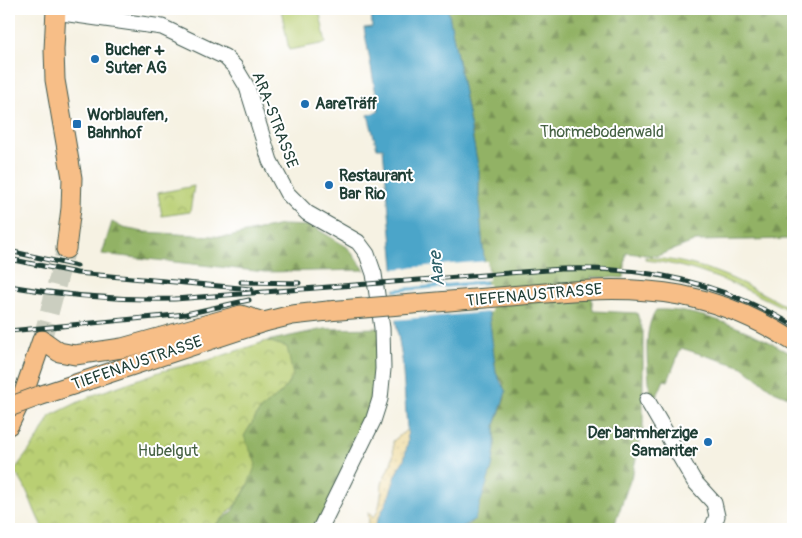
<svg xmlns="http://www.w3.org/2000/svg" width="802" height="538" font-family="Pangolin,sans-serif">
<style>
.grass{fill:#b9cf73;stroke:#6c8654}
.forest{fill:url(#forest-firs);stroke:#58784c}
.sand{fill:url(#sand-dots);stroke:#868c69}
.park{fill:url(#park-crowns);stroke:#6c8654}
.water{fill:#4ca5c9;stroke:#36717e}
.pier{fill:#f6f2e3}
.lines{fill:none;stroke-linecap:round;stroke-linejoin:round}
.major-tunnel{stroke:#cbcec0;stroke-width:19;stroke-dasharray:19 9;stroke-linecap:butt}
.minor-casing{stroke:#3f584e;stroke-width:17}
.major-casing{stroke:#3f584e;stroke-width:21}
.minor{stroke:#fff;stroke-width:15}
.major{stroke:#f7be87;stroke-width:19}
.rail-casing{stroke:#1f3d34;stroke-width:5}
.rail{stroke:#fff;stroke-width:3;stroke-dasharray:9;stroke-linecap:butt}
.major-bridge-casing{stroke:#3f584e;stroke-width:21;stroke-linecap:butt}
.major-bridge{stroke:#f7be87;stroke-width:19}
.poi-dot{fill:#1f6fb2;stroke:#fff;stroke-width:2}
.labels{text-anchor:middle;dominant-baseline:central;stroke-width:4;stroke-linejoin:round;paint-order:stroke}
.poi-label{font-size:16px;font-weight:bold;fill:#1f3d34;stroke:#fff;text-anchor:start}
.street-label{font-size:16px;fill:#1f3d34;stroke:#fff}
.park-label{font-size:16px;fill:#466244;stroke:#fff}
.water-label{font-size:18px;font-style:italic;fill:#2f6168;stroke:#fff}
</style>
<defs>
<pattern id="forest-firs" width="22" height="20" patternUnits="userSpaceOnUse" patternTransform="scale(1.25)"><rect width="22" height="20" fill="#92b265"/><path d="M5 1l3.5 6h-7zM16 11l3.5 6h-7z" fill="#779254"/></pattern>
<pattern id="sand-dots" width="8" height="8" patternUnits="userSpaceOnUse" patternTransform="scale(1.25)"><rect width="8" height="8" fill="#eeda9e"/><path d="M2 2h.1M6 6h.1" fill="none" stroke="#ccbc89" stroke-width="1.8" stroke-linecap="round"/></pattern>
<pattern id="park-crowns" width="20" height="18" patternUnits="userSpaceOnUse" patternTransform="scale(1.25)"><rect width="20" height="18" fill="#b9cf73"/><path d="M2 6a3 3 0 1 1 6 0M12 15a3 3 0 1 1 6 0" fill="none" stroke="#96a95f"/></pattern>
</defs>
<rect width="100%" height="100%" fill="#fff"/>
<filter id="ink" filterUnits="userSpaceOnUse"><feTurbulence type="fractalNoise" baseFrequency=".02" numOctaves="2"/><feDisplacementMap in="SourceGraphic" scale="10" xChannelSelector="R" yChannelSelector="G"/><feConvolveMatrix kernelMatrix="1 2 1 2 8 2 1 2 1" color-interpolation-filters="sRGB"/></filter>
<filter id="wash" filterUnits="userSpaceOnUse"><feTurbulence type="fractalNoise" baseFrequency=".0096" numOctaves="4" result="noise"/><feDisplacementMap in="SourceGraphic" scale="20" xChannelSelector="R" yChannelSelector="G"/><feGaussianBlur stdDeviation="1.12" result="paint"/><feColorMatrix in="noise" values="0 0 0 0 0 0 0 0 0 0 0 0 0 0 0 0 0 1.4 0 .05"/><feComposite in="paint" operator="in"/></filter>
<g filter="url(#wash)">
<rect width="100%" height="100%" fill="#f6f2e3"/>
<!-- grass -->
<g class="grass">
<polygon points="281,9 319,9 326,43 289,50"/>
<path d="M645,257C705,262 736,279 788,307L786,309C743,287 694,265 645,260Z"/>
</g>
<!-- forest -->
<g class="forest">
<polygon points="448,9 793,9 793,239 696,241 657,256 626,253 624,278 590,277 593,311 637,313 643,332 643,428 633,472 613,529 459,529 470,524 492,468 495,449 495,425 505,398 503,383 496,373 489,315 479,203 479,171"/>
<polygon points="112,222 123,228 144,232 228,237 281,225 312,226 347,247 365,270 265,272 102,254"/>
<path d="M656,310C699,308 757,333 793,355V399L774,391L743,367L681,348L668,381L664,380L657,396H650C649,369 641,334 656,310Z"/>
<polygon points="382,328 380,399 320,529 210,529 231,513 248,486 244,436 260,410 282,392 287,347 267,341 324,329"/>
</g>
<!-- sand -->
<path class="sand" d="M408,429L414,437L379,529H365L369,521L368,511L373,518C381,509 381,495 382,484C384,475 391,466 393,457C394,452 393,446 393,441Z"/>
<!-- park -->
<g class="park">
<polygon points="194,186 190,212 162,216 158,193"/>
<path d="M267,341L287,347L293,376L282,392L260,410L244,436L256,464C244,497 237,507 210,529H44C32,511 28,483 13,472L37,440L50,416L93,395L162,371L209,360Z"/>
</g>
<!-- water -->
<polygon class="water" points="371,9 448,9 479,171 479,203 489,315 496,373 506,392 495,425 495,449 492,468 475,519 459,529 373,529 388,499 399,467 404,460 408,441 402,359 396,322 394,266 383,148 377,148 368,115 379,111 364,28 372,27"/>
<!-- pier -->
<g class="pier">
<polygon points="487,261 489,280 392,289 392,269"/>
<polygon points="489,284 491,312 393,320 392,292"/>
</g>
</g>
<g filter="url(#ink)">
<g class="lines">
<!-- major-tunnel -->
<polyline class="major-tunnel" points="42,340 66,249"/>
<!-- minor casing -->
<g class="minor-casing">
<g id="minor">
<polyline points="55,12 162,27 225,57 235,67 247,87 270,161 287,193 307,213 358,242 367,254 374,274 382,328 383,369 380,399 373,421 320,529"/>
<polyline points="647,400 694,481 714,503 717,516 712,529"/>
</g>
</g>
<!-- major casing -->
<g class="major-casing">
<g id="major">
<polyline points="56,9 54,50 55,80 72,178 71,208 66,249"/>
<path d="M558,292C647,284 717,292 793,341"/>
<polyline points="39,396 264,322 292,315 328,311"/>
<polyline points="9,425 22,398 42,340 59,352 75,355 122,348 241,315 264,322"/>
</g>
</g>
<!-- minor -->
<use href="#minor" class="minor"/>
<!-- major -->
<use href="#major" class="major"/>
<!-- rail casing -->
<g class="rail-casing">
<g id="rail">
<polyline points="9,251 77,266"/>
<polyline points="9,259 77,273 251,289"/>
<polyline points="241,282 299,283"/>
<path d="M9,286C64,296 119,300 175,299L561,269C648,266 718,282 793,325"/>
<polyline points="9,331 186,314 249,300"/>
</g>
</g>
<!-- rail -->
<use href="#rail" class="rail"/>
<!-- major-bridge casing -->
<g class="major-bridge-casing">
<g id="major-bridge">
<polyline points="328,311 558,292"/>
<polyline points="9,407 39,396"/>
</g>
</g>
<!-- major-bridge -->
<use href="#major-bridge" class="major-bridge"/>
</g>
</g>
<!-- markers -->
<g class="poi-dot">
<circle cx="95" cy="59" r="5"/>
<circle cx="305" cy="104" r="5"/>
<rect x="72" y="119" width="10" height="10" rx="2.5"/>
<circle cx="329" cy="185" r="5"/>
<circle cx="708" cy="442" r="5"/>
</g>
<g class="labels">
<!-- poi labels -->
<g class="poi-label">
<text x="105" y="50">Bucher +<tspan x="105" dy="18">Suter AG</tspan></text>
<text x="315" y="104">AareTräff</text>
<text x="87" y="115">Worblaufen,<tspan x="87" dy="18">Bahnhof</tspan></text>
<text x="339" y="176">Restaurant<tspan x="339" dy="18">Bar Rio</tspan></text>
<text x="698" y="433" text-anchor="end">Der barmherzige<tspan x="698" dy="18">Samariter</tspan></text>
</g>
<!-- street labels -->
<g class="street-label">
<text transform="translate(275 120) rotate(69)">ARA-STRASSE</text>
<text transform="translate(534 295) rotate(-5)">TIEFENAUSTRASSE</text>
<text transform="translate(137 363) rotate(-19)">TIEFENAUSTRASSE</text>
</g>
<!-- park labels -->
<g class="park-label">
<text x="602" y="132">Thormebodenwald</text>
<text x="168" y="451">Hubelgut</text>
</g>
<!-- water labels -->
<g class="water-label">
<text transform="translate(437 269) rotate(-96)">Aare</text>
</g>
</g>
<!-- margin -->
<rect width="802" height="538" fill="none" stroke="#fff" stroke-width="30"/>
</svg>
